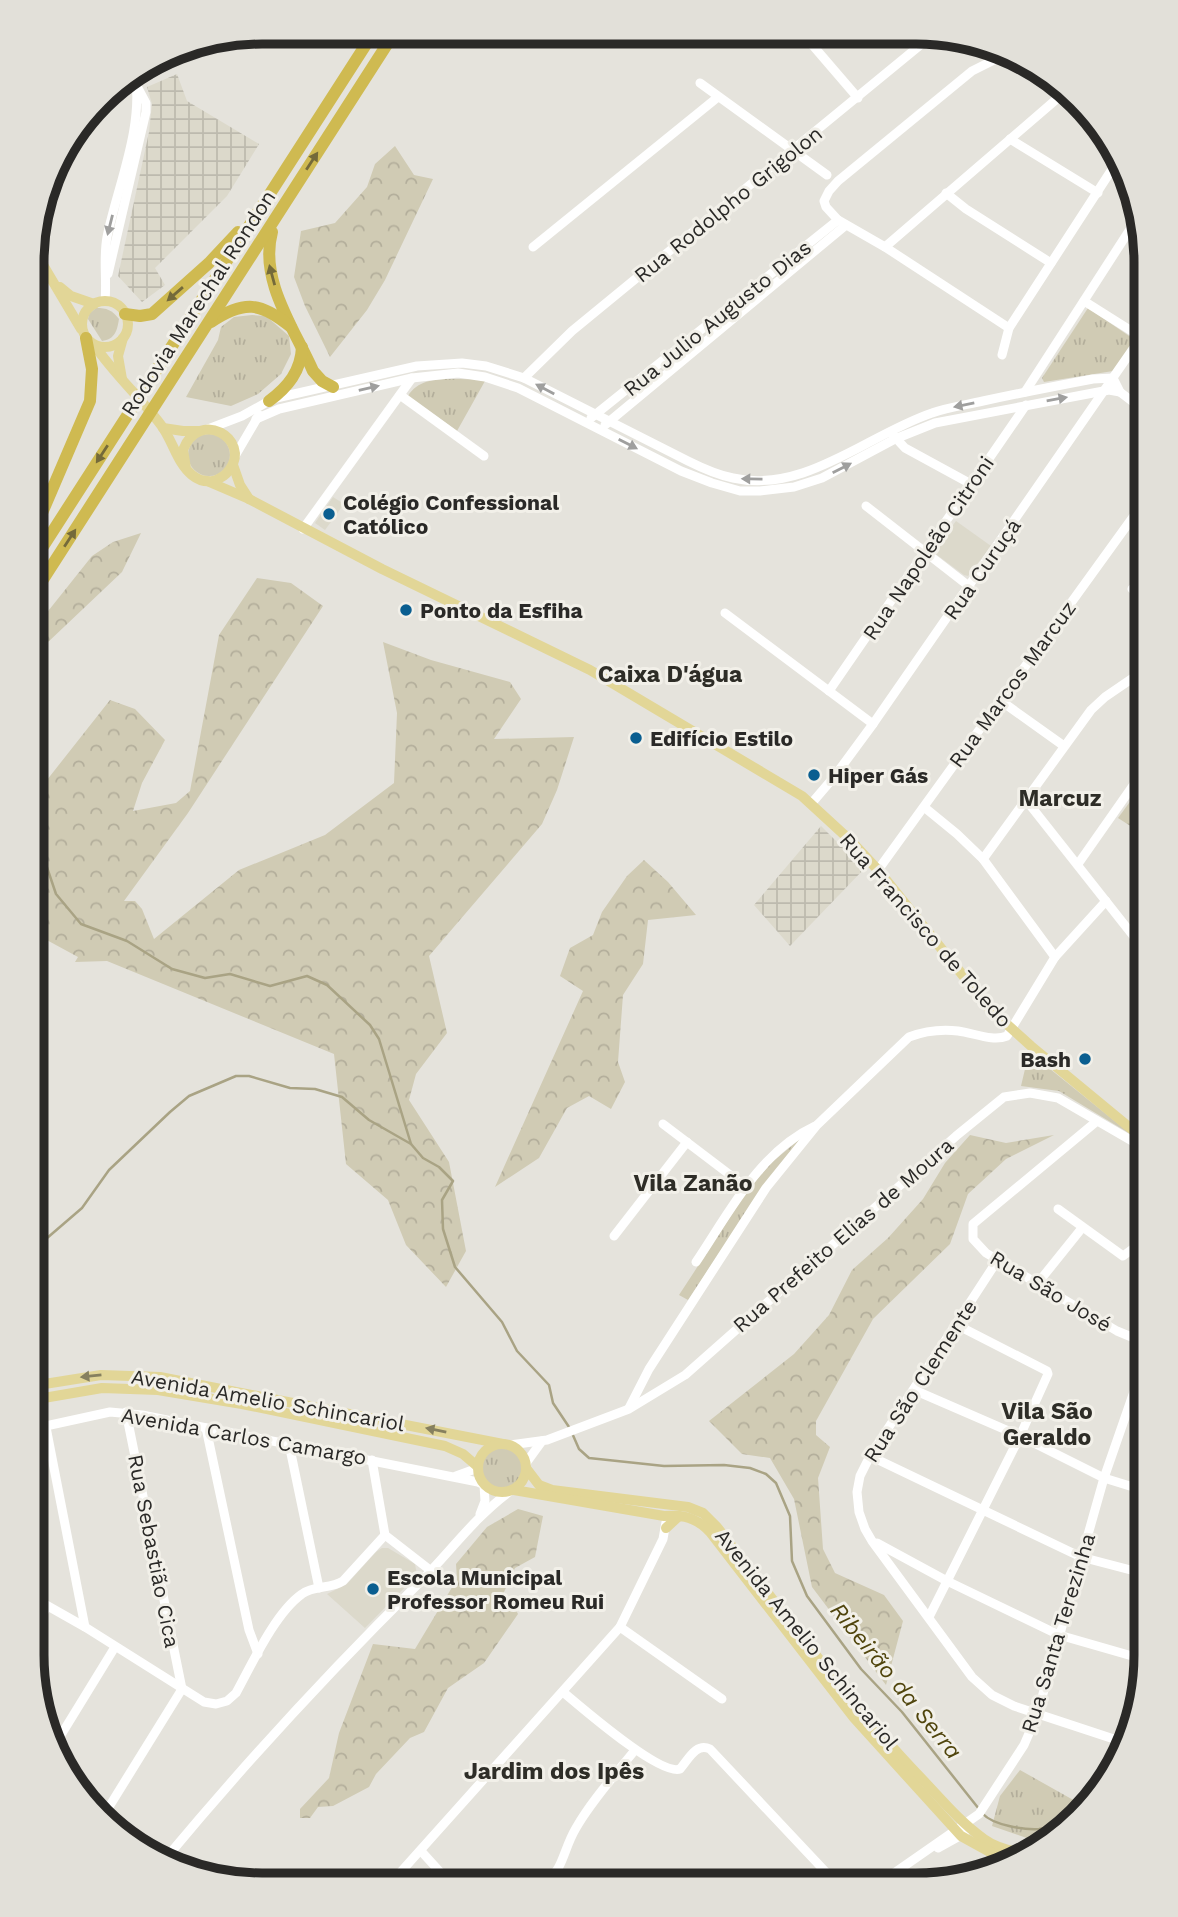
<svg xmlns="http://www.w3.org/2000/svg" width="1178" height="1917" font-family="'Work Sans',sans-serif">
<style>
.built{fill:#dcd9cb}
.industrial{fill:url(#industrial-grid)}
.grass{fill:url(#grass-tufts)}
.forest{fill:url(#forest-crowns)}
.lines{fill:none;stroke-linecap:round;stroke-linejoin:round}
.stream{stroke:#a9a384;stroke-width:2.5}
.minor{stroke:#fff;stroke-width:9}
.major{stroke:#e2d697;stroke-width:10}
.highway{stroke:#cfba51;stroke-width:12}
.oneway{fill:#746a3a}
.oneway2{fill:#9f9f9e}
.oneway3{fill:#86805f}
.poi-dot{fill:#0a5e90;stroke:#f2f0e9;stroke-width:2.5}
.labels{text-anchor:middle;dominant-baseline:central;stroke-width:6;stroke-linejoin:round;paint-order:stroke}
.street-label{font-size:21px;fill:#2a2927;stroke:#f2f0e9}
.poi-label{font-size:21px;font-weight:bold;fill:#2a2927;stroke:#f2f0e9;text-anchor:start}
.neighbourhood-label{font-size:23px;font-weight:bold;fill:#2e2d27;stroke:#f2f0e9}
.water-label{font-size:23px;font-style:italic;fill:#50450d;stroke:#f2f0e9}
.rim{fill:none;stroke:#2a2927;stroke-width:9}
</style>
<defs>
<pattern id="industrial-grid" width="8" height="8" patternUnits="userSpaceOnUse" patternTransform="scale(1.75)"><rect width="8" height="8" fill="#dcd9cb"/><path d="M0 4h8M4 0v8" fill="none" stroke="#bdbaae"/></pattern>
<pattern id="grass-tufts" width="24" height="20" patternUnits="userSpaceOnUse" patternTransform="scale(1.75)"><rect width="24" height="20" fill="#d0cbb4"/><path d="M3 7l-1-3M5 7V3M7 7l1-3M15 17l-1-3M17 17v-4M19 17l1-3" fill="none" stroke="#b3ae9b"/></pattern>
<pattern id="forest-crowns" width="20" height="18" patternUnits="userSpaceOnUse" patternTransform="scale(1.75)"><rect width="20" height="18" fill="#d0cbb4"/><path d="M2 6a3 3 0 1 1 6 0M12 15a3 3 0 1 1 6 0" fill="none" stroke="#b3ae9b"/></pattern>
</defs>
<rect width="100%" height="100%" fill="#e5e3dc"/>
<!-- built -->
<g class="built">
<polygon points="333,497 344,504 325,530 315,523"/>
<polygon points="956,521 991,546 968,576 964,575 933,552"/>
<polygon points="382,1548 388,1548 415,1564 417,1575 365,1628 327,1594 347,1584 376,1552"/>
</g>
<!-- industrial -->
<g class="industrial">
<polygon points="177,74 187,101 259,144 227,196 155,268 165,285 142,302 118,276 149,132 152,104 147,87"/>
<polygon points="821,826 864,869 790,946 754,905"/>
</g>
<!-- grass -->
<g class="grass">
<path d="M96,308C107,308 112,310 119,319C117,331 115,339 102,341L88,319L89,314Z"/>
<polygon points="1088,308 1135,340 1113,371 1044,382 1042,378"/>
<polygon points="252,315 266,316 289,336 291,354 281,374 258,394 231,406 186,397 218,340 221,327 234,317"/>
<path d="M474,379L485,381L457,431L408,396C421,374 451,380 474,379Z"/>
<circle cx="209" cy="455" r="21"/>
<polygon points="1029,1052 1132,1135 1059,1091 1021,1086"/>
<polygon points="800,1139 768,1180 688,1300 679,1295 747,1191 771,1163"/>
<circle cx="502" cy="1468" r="20"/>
<polygon points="1020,1770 1084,1806 1038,1842 992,1826 1000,1796"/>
</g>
<!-- forest -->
<g class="forest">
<polygon points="395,146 414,175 433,179 385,280 367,310 330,357 305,306 294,277 301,231 335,223 367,187 375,164"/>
<polygon points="141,533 122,572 46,644 33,662 33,630 92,556 113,542"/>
<polygon points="257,578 291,583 323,606 188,813 124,901 135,901 142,909 154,939 239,870 325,835 394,783 397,713 383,642 431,660 510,682 521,699 494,739 574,737 557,790 542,824 429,956 447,1033 416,1074 409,1100 449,1162 466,1251 446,1287 406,1245 388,1200 346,1164 334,1054 107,961 75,962 78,957 32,932 33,778 43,785 110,700 135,709 165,740 142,783 133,811 176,803 190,791 219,635"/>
<polygon points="1146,780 1146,836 1118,818"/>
<polygon points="644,860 668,882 696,915 648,920 643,964 623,995 618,1062 625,1082 611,1109 589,1096 567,1108 539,1158 495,1187 583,991 560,976 570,948 593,935 602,912 627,876"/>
<polygon points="970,1135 1006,1143 1054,1135 1006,1159 968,1194 950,1244 873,1319 816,1421 816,1435 830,1447 818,1478 823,1549 835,1573 884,1595 903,1621 886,1685 812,1587 794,1499 770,1458 742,1454 709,1421 794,1354 829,1315 852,1270 888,1238 923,1199 945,1163"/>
<polygon points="518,1509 543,1516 535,1557 515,1568 499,1603 514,1606 518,1614 484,1663 448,1688 424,1732 410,1738 376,1774 369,1787 333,1806 318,1807 310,1818 300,1818 300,1809 329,1778 339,1733 373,1644 415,1649 457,1579 456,1564 487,1527"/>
</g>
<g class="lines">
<!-- stream -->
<g class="stream">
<polyline points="33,826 56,894 81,924 127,941 172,969 205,978 230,974 270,986 307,976 327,985 370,1025 379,1039 411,1144 423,1158 439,1167 453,1181 442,1200 443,1229 455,1267 502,1322 517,1351 549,1385 553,1403 569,1427"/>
<polyline points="32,1251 82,1208 109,1170 170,1112 189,1096 236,1076 249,1076 290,1088 315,1089 342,1097 369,1120 411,1144"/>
<polyline points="572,1433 579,1449 589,1458 664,1466 724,1465 750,1468 766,1474 776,1483 790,1516 792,1561 807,1596 861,1669 902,1712 979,1809"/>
<path d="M983,1814C993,1825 1024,1830 1039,1829C1048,1828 1053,1823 1062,1824"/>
</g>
<!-- minor -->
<g class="minor">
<polyline points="809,41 858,98"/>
<polyline points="1002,56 972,71 838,181 829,191 824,201 826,207 838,220 885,247 1009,328"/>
<polyline points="700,83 827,175"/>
<polyline points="1010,139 1098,193"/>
<polyline points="946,193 966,209 1051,263"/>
<polyline points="533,247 718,97"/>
<polyline points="885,247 1066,91"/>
<polyline points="108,274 146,112 146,103 138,88"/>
<path d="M105,301C107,280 103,258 107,237C118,184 144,128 135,73"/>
<polyline points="1084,301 1141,337"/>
<polyline points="1002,355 1009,328 1118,160"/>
<polyline points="524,378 572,331 935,33"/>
<polyline points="1025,392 1138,217"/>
<polyline points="400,395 484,456"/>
<path d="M272,399L417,366L462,363L486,366L524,378L688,461C702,468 717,475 733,478C805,494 867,435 932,413C948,407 966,405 983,401C1020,393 1056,386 1093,379L1113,378L1120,392L1146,412"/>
<polyline points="591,418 838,220"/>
<polyline points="256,419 279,409 412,378 458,373 485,377 518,388 681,471 712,483 740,491 760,491 794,487 822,478 895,439 935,423 1093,393 1109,390 1120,392"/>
<polyline points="605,425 846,225"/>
<polyline points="208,429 242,416 269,401"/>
<polyline points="893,435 905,448 971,484"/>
<polyline points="235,456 259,415"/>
<polyline points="866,506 970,587"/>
<polyline points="303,529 412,378"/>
<polyline points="1132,589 1146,579"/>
<polyline points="725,613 873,724"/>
<polyline points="829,691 1026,405"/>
<polyline points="1001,701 1064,746"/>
<polyline points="1026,800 1146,952"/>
<polyline points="811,804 834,777 873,724 1146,330"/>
<polyline points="924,807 957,834 983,859 1055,957"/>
<polyline points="983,859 1091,710 1105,697 1146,669"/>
<polyline points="1078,864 1146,767"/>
<polyline points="878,870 1146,499"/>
<polyline points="1130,931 1146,917"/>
<polyline points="1097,1121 973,1224 973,1239 986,1253 1117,1331 1146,1343"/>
<polyline points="663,1124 746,1187"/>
<polyline points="1058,1209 1123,1256 1146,1239"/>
<polyline points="614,1236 687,1142"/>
<polyline points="997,1261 870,1456 860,1476 857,1492 859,1512 865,1529 872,1541 972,1677 992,1695 1014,1706 1129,1744"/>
<path d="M696,1262C729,1213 759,1152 815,1126"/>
<polyline points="1037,1284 1082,1228"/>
<polyline points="914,1390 1020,1436 1104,1478 1146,1491"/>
<path d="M629,1408L649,1369L766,1188L817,1125L909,1037C925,1031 941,1029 958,1031C974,1033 993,1042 1007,1036L1055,957L1106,901"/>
<polyline points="126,1412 182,1689"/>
<polyline points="46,1427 85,1627"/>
<polyline points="206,1428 249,1630 258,1654"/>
<polyline points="32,1429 110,1412 142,1415 478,1482 484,1485 485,1501 480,1514"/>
<polyline points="289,1444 319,1588"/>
<polyline points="510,1445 547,1440 629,1409 685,1375 956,1136 1004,1097 1030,1093 1058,1098 1146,1149"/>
<polyline points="870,1456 1081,1557 1146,1574"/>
<polyline points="372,1460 385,1535 430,1570"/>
<polyline points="526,1463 542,1441"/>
<polyline points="456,1476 478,1468"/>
<polyline points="877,1543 947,1581 1059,1635 1146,1660"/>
<path d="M32,1597L85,1627L204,1702L216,1704L227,1701L236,1693C252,1664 275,1613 302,1594C314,1585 331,1589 343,1581L385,1535"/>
<polyline points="929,1617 1020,1436 1048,1374 1047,1371 955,1324"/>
<polyline points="620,1627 722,1699"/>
<polyline points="32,1632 47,1607"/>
<path d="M563,1692C581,1707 660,1776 680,1769C688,1760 696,1742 710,1749L838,1885"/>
<polyline points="53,1748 115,1647"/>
<polyline points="104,1815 182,1689"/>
<polyline points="938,1848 965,1833"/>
<polyline points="421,1851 451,1884"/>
<path d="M167,1857C247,1761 331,1670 420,1582C450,1552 474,1518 509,1492"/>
<polyline points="559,1871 572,1885"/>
<polyline points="257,1879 258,1884"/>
<polyline points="390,1884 620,1627 663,1539 666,1522"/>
<path d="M546,1884C565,1865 563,1850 576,1828C592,1800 615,1775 635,1750"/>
<polyline points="877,1885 979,1814 1024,1745 1037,1715 1104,1478 1146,1357"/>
</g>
<!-- major -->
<g class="major">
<polyline points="33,248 81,329"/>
<polyline points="60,287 71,296 94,304"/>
<circle cx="105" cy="324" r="23"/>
<path d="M95,346C114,374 140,397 161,425C173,441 177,463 192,475C198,480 206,482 213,481C220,479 226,475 230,469C251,439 199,408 183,450L186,468"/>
<polyline points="122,379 118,356 123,338"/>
<polyline points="163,428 183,431 198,431"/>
<polyline points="233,465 240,485 249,499"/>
<polyline points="207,481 249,499 382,569 590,670 802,796 851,841 878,870 990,1009 1031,1046 1146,1141"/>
<polyline points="32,1386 101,1375 160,1377 503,1444"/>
<polyline points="32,1400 102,1388 158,1390 242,1404 445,1446 463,1454 477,1466"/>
<circle cx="502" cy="1468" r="24"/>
<path d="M526,1468L539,1485L552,1490L688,1507L703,1513L717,1527C783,1612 847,1701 922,1779C942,1800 961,1823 984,1839C995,1847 1010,1851 1024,1853"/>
<path d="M514,1490L664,1516C683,1515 696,1517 710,1532L854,1718L961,1836L990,1852L1015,1860"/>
<polyline points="666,1528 679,1516"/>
</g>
<!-- highway -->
<g class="highway">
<path d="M272,232C259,280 294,328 313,371L322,381L333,387"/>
<polyline points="125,314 140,316 152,314 209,263 238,232"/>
<path d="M211,322C244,300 261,302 291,327"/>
<path d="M269,401C288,387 301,371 302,347"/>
<polyline points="33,534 90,401 92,369 86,338"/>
<polyline points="33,562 374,32"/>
<polyline points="33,595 395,32"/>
</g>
</g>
<!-- one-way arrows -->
<defs><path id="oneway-solid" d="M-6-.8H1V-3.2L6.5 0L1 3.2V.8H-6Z" transform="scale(1.75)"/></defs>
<g class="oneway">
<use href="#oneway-solid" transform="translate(312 161) rotate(-57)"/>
<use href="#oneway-solid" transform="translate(272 275) rotate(-105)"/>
<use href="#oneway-solid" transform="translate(175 294) rotate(139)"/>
<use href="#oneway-solid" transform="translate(102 454) rotate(123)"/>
<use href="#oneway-solid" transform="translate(70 538) rotate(-57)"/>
</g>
<g class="oneway2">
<use href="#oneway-solid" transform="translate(110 225) rotate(104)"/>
<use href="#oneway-solid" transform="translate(369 388) rotate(-13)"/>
<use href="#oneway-solid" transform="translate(545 389) rotate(-152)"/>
<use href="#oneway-solid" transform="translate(1057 399) rotate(-10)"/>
<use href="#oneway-solid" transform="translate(964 405) rotate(169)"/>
<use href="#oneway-solid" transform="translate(628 444) rotate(27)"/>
<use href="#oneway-solid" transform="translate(842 468) rotate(-27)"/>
<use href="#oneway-solid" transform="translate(752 479) rotate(-179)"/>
</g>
<g class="oneway3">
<use href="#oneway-solid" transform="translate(91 1376) rotate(174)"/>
<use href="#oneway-solid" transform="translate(436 1430) rotate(-169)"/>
</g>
<!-- markers -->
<g class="poi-dot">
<circle cx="329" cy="514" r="7"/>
<circle cx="406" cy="610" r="7"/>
<circle cx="636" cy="738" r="7"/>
<circle cx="814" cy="775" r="7"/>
<circle cx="1085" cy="1059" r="7"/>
<circle cx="373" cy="1589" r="7"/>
</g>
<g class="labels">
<!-- street labels -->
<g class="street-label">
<text transform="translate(728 204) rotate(-39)">Rua Rodolpho Grigolon</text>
<text transform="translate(198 303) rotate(-57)">Rodovia Marechal Rondon</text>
<text transform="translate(717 318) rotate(-39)">Rua Julio Augusto Dias</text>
<text transform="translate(928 548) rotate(-56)">Rua Napoleão Citroni</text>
<text transform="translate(982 569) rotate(-55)">Rua Curuçá</text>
<text transform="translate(1012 684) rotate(-54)">Rua Marcos Marcuz</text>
<text transform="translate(926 930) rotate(49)">Rua Francisco de Toledo</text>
<text transform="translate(843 1235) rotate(-41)">Rua Prefeito Elias de Moura</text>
<text transform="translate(1051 1291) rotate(31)">Rua São José</text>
<text transform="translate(920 1381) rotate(-57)">Rua São Clemente</text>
<text transform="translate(268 1400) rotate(10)">Avenida Amelio Schincariol</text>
<text transform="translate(244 1436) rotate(10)">Avenida Carlos Camargo</text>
<text transform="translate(154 1551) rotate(79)">Rua Sebastião Cica</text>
<text transform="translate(1058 1633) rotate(-73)">Rua Santa Terezinha</text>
<text transform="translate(807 1639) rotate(51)">Avenida Amelio Schincariol</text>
</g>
<!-- poi labels -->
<g class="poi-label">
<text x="343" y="502">Colégio Confessional<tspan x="343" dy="24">Católico</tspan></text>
<text x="420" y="610">Ponto da Esfiha</text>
<text x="650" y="738">Edifício Estilo</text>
<text x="828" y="775">Hiper Gás</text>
<text x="1071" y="1059" text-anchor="end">Bash</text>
<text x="387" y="1577">Escola Municipal<tspan x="387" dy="24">Professor Romeu Rui</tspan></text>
</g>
<!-- neighbourhood labels -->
<g class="neighbourhood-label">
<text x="670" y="674">Caixa D'água</text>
<text x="1060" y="798">Marcuz</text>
<text x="693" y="1183">Vila Zanão</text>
<text x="1047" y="1411">Vila São<tspan x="1047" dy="26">Geraldo</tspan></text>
<text x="554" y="1771">Jardim dos Ipês</text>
</g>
<!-- water labels -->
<g class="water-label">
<text transform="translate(896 1681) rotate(51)">Ribeirão da Serra</text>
</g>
</g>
<!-- crop -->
<path d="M0 0H1178V1917H0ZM262 44H916A218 218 0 0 1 1134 262V1655A218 218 0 0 1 916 1873H262A218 218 0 0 1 44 1655V262A218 218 0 0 1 262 44Z" fill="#e2e0d9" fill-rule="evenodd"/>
<path class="rim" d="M262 44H916A218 218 0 0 1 1134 262V1655A218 218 0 0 1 916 1873H262A218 218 0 0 1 44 1655V262A218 218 0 0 1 262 44Z"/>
</svg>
